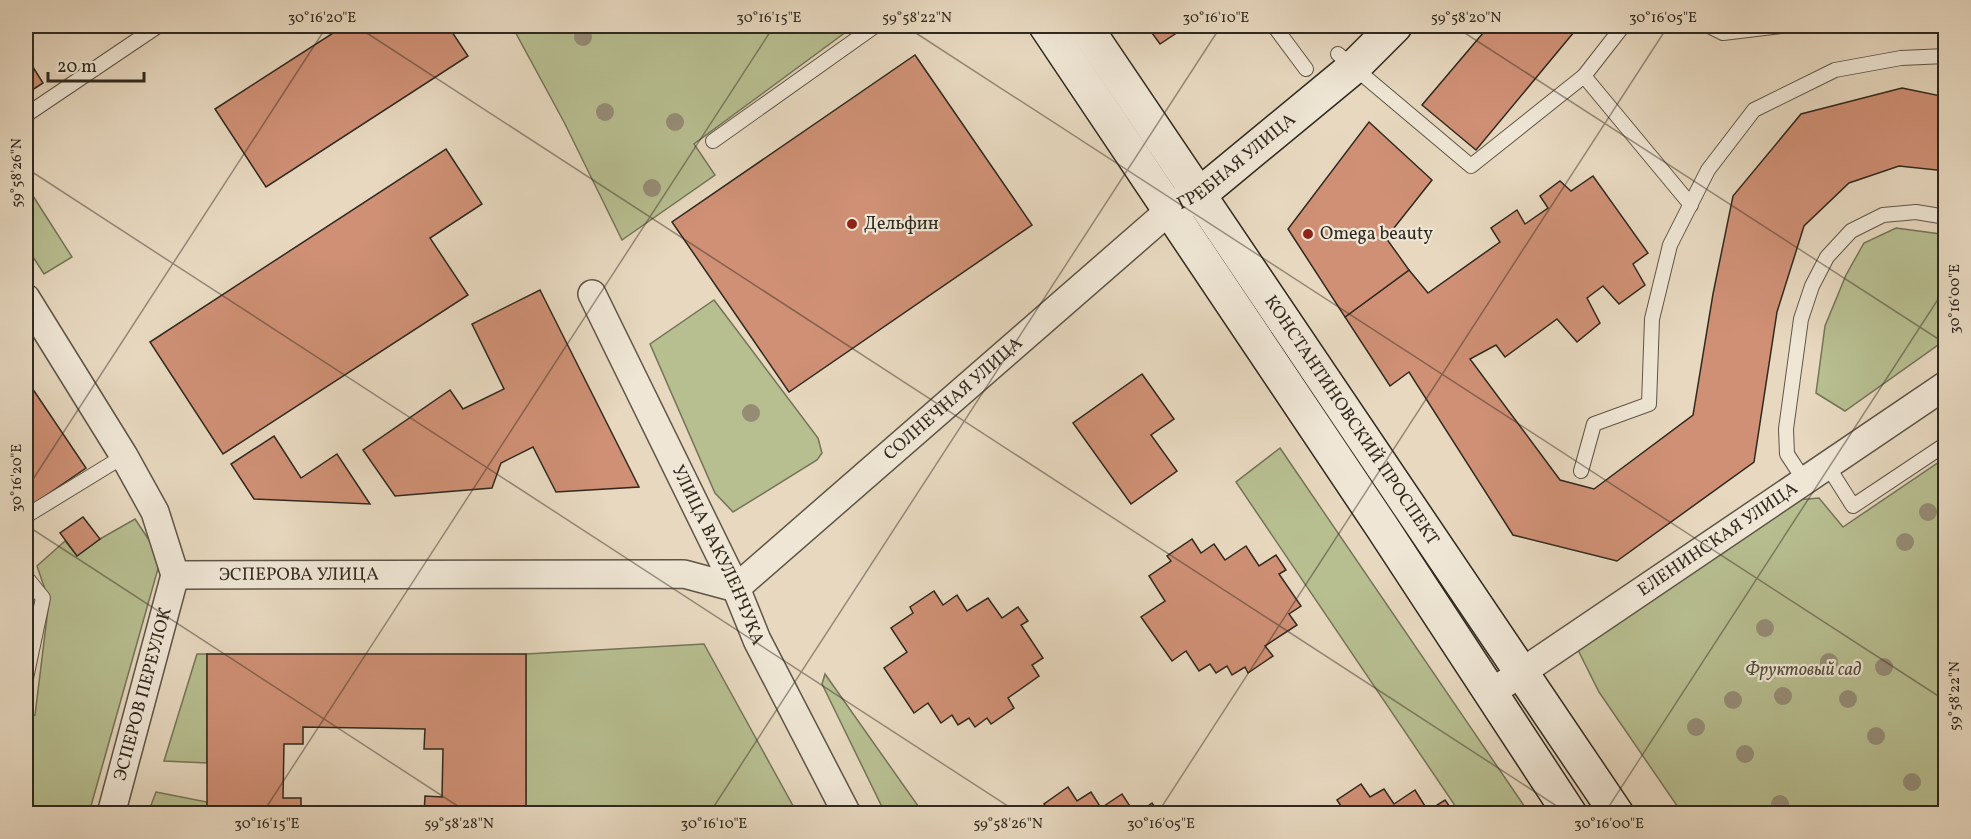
<svg xmlns="http://www.w3.org/2000/svg" width="1971" height="839" font-family="Vollkorn,serif">
<style>
.green{fill:#b7be90;stroke:#747458;stroke-width:1.5}
.building{fill:#cf9075;stroke:#30291f;stroke-width:1.5}
.lines{fill:none;stroke-linecap:round;stroke-linejoin:round}
.lane-casing{stroke:#5e5547;stroke-width:16}
.street-casing{stroke:#5e5547;stroke-width:30}
.secondary-casing{stroke:#30291f;stroke-width:36}
.lane{stroke:#efe6d5;stroke-width:14}
.street{stroke:#efe6d5;stroke-width:27}
.secondary{stroke:#efe6d5;stroke-width:33}
.tree{fill:#958c76}
.ticks{fill:none;stroke:#30291f;stroke-width:1.5;stroke-opacity:0.45}
.poi-dot{fill:#8f2418;stroke:#efe6d5;stroke-width:2}
.labels{text-anchor:middle;dominant-baseline:central;stroke-width:4.5;stroke-linejoin:round;paint-order:stroke}
.street-label{font-size:18px;fill:#30291f;stroke:#efe6d5}
.poi-label{font-size:18px;fill:#30291f;stroke:#efe6d5;text-anchor:start}
.park-label{font-size:18px;font-style:italic;fill:#524e3b;stroke:#efe6d5}
.neatline{fill:none;stroke:#30291f;stroke-width:2}
.ticks-label{font-size:15px;text-anchor:middle;fill:#30291f}
</style>
<rect width="100%" height="100%" fill="#e7d8bf"/>
<filter id="stains"><feTurbulence type="fractalNoise" baseFrequency=".00333" numOctaves="4"/><feColorMatrix values="0 0 0 0 .2 0 0 0 0 .09 0 0 0 0 .02 0 0 0 .5 -.17"/></filter>
<radialGradient id="worn" r=".72"><stop offset=".6" stop-color="#630" stop-opacity="0"/><stop offset="1" stop-color="#630" stop-opacity=".3"/></radialGradient>
<!-- green -->
<g class="green">
<polygon points="512,26 854,26 694,144 715,175 622,240 564,122"/>
<polygon points="26,185 72,257 44,274 26,246"/>
<polygon points="1896,228 1941,234 1945,237 1945,340 1845,411 1816,393 1825,326 1846,275 1864,243"/>
<polygon points="714,300 818,438 822,453 817,460 733,512 715,493 650,344"/>
<polygon points="1280,448 1529,813 1460,813 1236,482"/>
<polygon points="1945,458 1946,811 1941,813 1682,813 1599,692 1578,650 1796,500 1819,498 1843,527"/>
<polygon points="135,519 161,558 89,813 26,813 26,720 35,715 49,601 37,566 65,541 77,556 100,539"/>
<polygon points="704,644 797,813 526,813 526,654"/>
<polygon points="197,654 207,654 207,763 164,761"/>
<polygon points="825,674 923,813 885,813 822,684"/>
<polygon points="156,792 207,802 207,813 148,813"/>
</g>
<!-- building -->
<g class="building">
<polygon points="344,26 448,26 468,56 266,187 215,109"/>
<polygon points="1147,26 1187,26 1160,44"/>
<polygon points="1305,26 1319,26 1310,32"/>
<polygon points="1489,26 1579,26 1476,150 1422,105"/>
<polygon points="915,55 1032,225 789,392 672,222"/>
<polygon points="26,56 43,83 26,94"/>
<polygon points="1902,88 1946,97 1946,171 1899,166 1849,183 1804,226 1777,312 1754,462 1617,561 1513,535 1409,372 1390,386 1345,317 1409,270 1428,293 1500,242 1491,228 1517,210 1525,224 1548,208 1540,196 1560,181 1571,191 1593,176 1648,253 1633,264 1645,285 1619,304 1603,286 1587,298 1600,323 1577,342 1557,319 1505,357 1496,345 1470,359 1560,480 1594,489 1693,415 1713,294 1733,196 1801,114"/>
<polygon points="1369,122 1432,180 1386,238 1409,270 1345,317 1288,229"/>
<polygon points="446,149 482,204 430,238 468,295 223,454 150,342"/>
<polygon points="540,290 639,487 556,492 533,447 501,463 492,488 395,496 363,450 450,390 463,409 504,389 472,324"/>
<polygon points="1142,374 1174,419 1151,435 1177,471 1131,504 1073,423"/>
<polygon points="26,379 86,468 26,509"/>
<polygon points="274,436 301,478 337,454 370,504 254,499 231,464"/>
<polygon points="83,517 100,539 77,556 60,533"/>
<polygon points="1192,539 1201,553 1214,544 1225,560 1246,546 1259,566 1276,555 1286,570 1279,574 1301,606 1289,614 1297,625 1265,646 1273,656 1248,673 1245,667 1232,675 1227,666 1216,673 1210,664 1199,671 1186,651 1172,661 1141,617 1165,601 1149,576 1171,561 1167,556"/>
<polygon points="934,591 943,605 957,595 967,611 988,598 1002,618 1018,607 1028,621 1021,625 1043,658 1032,665 1039,676 1008,698 1014,708 991,724 987,718 975,727 969,718 958,725 952,715 941,723 928,703 914,713 884,668 907,652 891,628 913,613 910,607"/>
<polygon points="207,654 526,654 526,814 424,814 425,796 442,797 443,749 424,749 425,729 303,727 303,744 284,744 283,798 301,798 301,814 207,814"/>
<polygon points="1361,784 1370,797 1384,789 1394,804 1415,790 1428,811 1445,800 1455,814 1329,814 1341,806 1337,800"/>
<polygon points="1068,787 1077,801 1091,792 1101,808 1122,794 1135,814 1042,814 1048,809 1044,804"/>
<polygon points="1152,803 1159,814 1137,814"/>
</g>
<g class="lines">
<!-- lane casing -->
<g class="lane-casing">
<g id="lane">
<polyline points="1274,26 1306,69"/>
<polyline points="1709,26 1723,33 1781,26"/>
<polyline points="1338,54 1471,166 1584,76 1623,26"/>
<polyline points="1584,76 1691,205"/>
<polyline points="26,115 158,26"/>
<polyline points="713,141 875,26"/>
<polyline points="1827,465 1853,506 1946,444"/>
<polyline points="1581,471 1594,424 1649,404 1652,319 1670,245 1708,170 1754,110 1835,70 1901,58 1946,56"/>
<polyline points="1804,480 1787,454 1786,429 1801,319 1812,286 1827,257 1851,231 1883,215 1916,212 1946,217"/>
<polyline points="26,516 124,456"/>
<polyline points="26,577 43,598 26,678"/>
</g>
</g>
<!-- street casing -->
<g class="street-casing">
<g id="street">
<path id="s1" d="M592,294L736,588L757,640L847,814"/>
<path id="s2" d="M26,298L124,456L155,512L175,575L684,574L736,588L1170,210"/>
<path id="s3" d="M1491,693L1946,385"/>
<path id="s4" d="M111,814L175,575"/>
</g>
</g>
<!-- secondary casing -->
<g class="secondary-casing">
<g id="secondary">
<polyline points="1046,26 1382,527 1570,814"/>
<path id="s5" d="M1085,26L1617,814"/>
<path id="s6" d="M1179,205L1199,195L1354,67L1395,26"/>
</g>
</g>
<!-- lane -->
<use href="#lane" class="lane"/>
<!-- street -->
<use href="#street" class="street"/>
<!-- secondary -->
<use href="#secondary" class="secondary"/>
</g>
<!-- trees -->
<g class="tree">
<circle cx="583" cy="37" r="9"/>
<circle cx="605" cy="112" r="9"/>
<circle cx="675" cy="122" r="9"/>
<circle cx="652" cy="188" r="9"/>
<circle cx="751" cy="413" r="9"/>
<circle cx="1928" cy="512" r="9"/>
<circle cx="1905" cy="542" r="9"/>
<circle cx="1765" cy="628" r="9"/>
<circle cx="1829" cy="662" r="9"/>
<circle cx="1884" cy="667" r="9"/>
<circle cx="1783" cy="696" r="9"/>
<circle cx="1848" cy="699" r="9"/>
<circle cx="1733" cy="700" r="9"/>
<circle cx="1696" cy="727" r="9"/>
<circle cx="1876" cy="736" r="9"/>
<circle cx="1745" cy="754" r="9"/>
<circle cx="1912" cy="782" r="9"/>
<circle cx="1780" cy="804" r="9"/>
</g>
<!-- ticks -->
<path class="ticks" d="M356,26L1569,814M905,26L1946,701M1454,26L1946,344M26,168L1020,814M26,490L327,26M26,525L470,814M262,814L774,26M709,814L1221,26M1157,814L1668,26M1604,814L1946,287"/>
<!-- markers -->
<g class="poi-dot">
<circle cx="852" cy="224" r="6"/>
<circle cx="1308" cy="234" r="6"/>
</g>
<g class="labels">
<!-- street labels -->
<g class="street-label">
<text stroke="none"><textPath href="#s6" startOffset="72">ГРЕБНАЯ УЛИЦА</textPath></text>
<text stroke="none"><textPath href="#s2" startOffset="1167">СОЛНЕЧНАЯ УЛИЦА</textPath></text>
<text stroke="none"><textPath href="#s5" startOffset="476">КОНСТАНТИНОВСКИЙ ПРОСПЕКТ</textPath></text>
<text stroke="none"><textPath href="#s3" startOffset="274">ЕЛЕНИНСКАЯ УЛИЦА</textPath></text>
<text stroke="none"><textPath href="#s1" startOffset="290">УЛИЦА ВАКУЛЕНЧУКА</textPath></text>
<text stroke="none"><textPath href="#s2" startOffset="440">ЭСПЕРОВА УЛИЦА</textPath></text>
<text stroke="none"><textPath href="#s4" startOffset="124">ЭСПЕРОВ ПЕРЕУЛОК</textPath></text>
</g>
<!-- poi labels -->
<g class="poi-label">
<text x="864" y="224">Дельфин</text>
<text x="1320" y="234">Omega beauty</text>
</g>
<!-- park labels -->
<g class="park-label">
<text x="1803" y="670">Фруктовый сад</text>
</g>
</g>
<!-- margin -->
<rect width="1971" height="839" fill="none" stroke="#e7d8bf" stroke-width="66"/>
<!-- scale -->
<path d="M48 72v9h96v-9" fill="none" stroke="#30291f" stroke-width="3"/>
<text x="57" y="72" font-size="18" fill="#30291f" stroke="#efe6d5" stroke-width="4.5" paint-order="stroke">20 m</text>
<rect x="33" y="33" width="1905" height="773" class="neatline"/>
<g class="ticks-label">
<text x="322" y="22">30°16'20"E</text>
<text x="769" y="22">30°16'15"E</text>
<text x="917" y="22">59°58'22"N</text>
<text x="1216" y="22">30°16'10"E</text>
<text x="1466" y="22">59°58'20"N</text>
<text x="1663" y="22">30°16'05"E</text>
<text transform="translate(16 173) rotate(-90)" y="5">59°58'26"N</text>
<text transform="translate(1954 299) rotate(-90)" y="5">30°16'00"E</text>
<text transform="translate(16 478) rotate(-90)" y="5">30°16'20"E</text>
<text transform="translate(1954 696) rotate(-90)" y="5">59°58'22"N</text>
<text x="267" y="828">30°16'15"E</text>
<text x="459" y="828">59°58'28"N</text>
<text x="714" y="828">30°16'10"E</text>
<text x="1008" y="828">59°58'26"N</text>
<text x="1161" y="828">30°16'05"E</text>
<text x="1609" y="828">30°16'00"E</text>
</g>
<rect width="100%" height="100%" filter="url(#stains)"/>
<rect width="100%" height="100%" fill="url(#worn)"/>
</svg>
